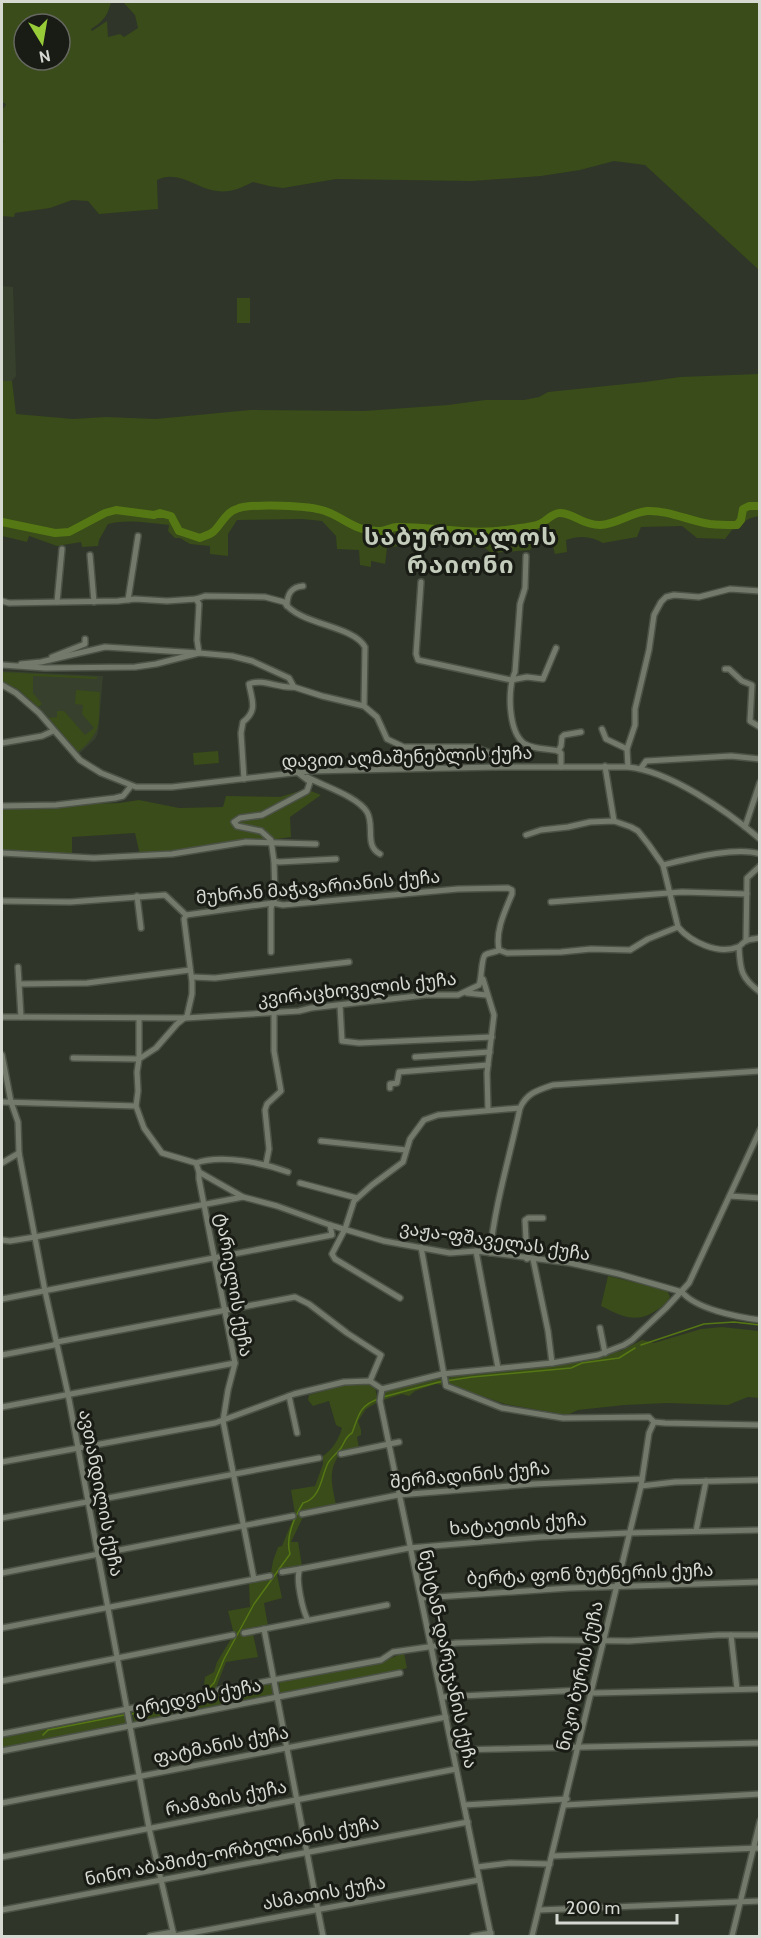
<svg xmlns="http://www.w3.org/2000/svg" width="761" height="1938" font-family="Cabin,'Noto Sans Georgian',sans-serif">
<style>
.built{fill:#37402c}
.green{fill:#394c19;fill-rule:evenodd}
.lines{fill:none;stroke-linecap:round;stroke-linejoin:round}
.stream{stroke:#567814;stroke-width:1.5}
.river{stroke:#567814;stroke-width:8}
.minor-casing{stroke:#4c5246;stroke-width:8}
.minor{stroke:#737a6b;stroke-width:5}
.labels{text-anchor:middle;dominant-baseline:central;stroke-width:6;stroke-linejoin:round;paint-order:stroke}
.street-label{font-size:18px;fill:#d6d9d1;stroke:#191b15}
.district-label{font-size:24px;font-weight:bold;letter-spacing:1.5px;fill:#c4ccbb;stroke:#191b15}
</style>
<rect width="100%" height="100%" fill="#2f3528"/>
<!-- built -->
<g class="built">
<polygon points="2,286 13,287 16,376 12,381 2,381"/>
<polygon points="2,671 103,676 98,733 95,739 79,754 30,699 2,681"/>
</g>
<!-- green -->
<g class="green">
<path d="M2,2H111C108,15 103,22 91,29L92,31L107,21L108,37L120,34L124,37L138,28L135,15L123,2H759V270L645,165L614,161L580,170L541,176L472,181L336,179L283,188L269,186L253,182C241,188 230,193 217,191C197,189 178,169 157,180L158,209L99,214L88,201L72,200L50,208L15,213L14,217L2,216V142H4L2,140V125L3,136L2,108H4L6,104L2,102ZM24,24H60V60H24Z"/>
<rect x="237" y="298" width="13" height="25"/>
<path d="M759,374V516C750,518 745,519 740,528L732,530L725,539L697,538L682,526L641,527L637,537L603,543C592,536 579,535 566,540L567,552L555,554L552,542L534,544L530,550L492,553L483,547L462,546V541L399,543V546L387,548L385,564L371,561V567L360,565L359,550L337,549L336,536L322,521L302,519L237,520L228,534V556L210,554V546L190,544L180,538H175L168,531L169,525C147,523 129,519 108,524L99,540L98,546L82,547L81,542L57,546L29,536L27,542L2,536V381H12L16,414L73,419L106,417L156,419L250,410L364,411L448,405L485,400H524L539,397L548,392L645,382L680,377Z"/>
<polygon points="2,672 97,677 97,679 33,676 33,693 42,704 38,707 18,689 2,681"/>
<path d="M76,690L100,692C98,723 104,730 78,752L49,718L57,717V711H64L85,735L94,728L82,714L83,705L75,704Z"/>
<polygon points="218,751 219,763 194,765 193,753"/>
<polygon points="306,789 321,795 290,817 291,837 172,854 140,855 135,833 72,837 72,856 2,853 2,807 119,803 139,800 179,808 223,807 226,796 280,797"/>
<path d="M608,1276L667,1290L670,1297C666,1304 659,1309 652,1313C633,1324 618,1314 601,1306Z"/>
<polygon points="722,1327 759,1331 759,1398 748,1397 728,1405 667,1403 624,1405 578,1410 567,1415 505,1404 456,1387 436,1384 415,1391 409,1396 402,1394 383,1400 382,1395 386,1389 457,1376 553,1366 621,1351 642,1340 654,1343 701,1329"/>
<path d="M372,1384L375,1387L378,1402L366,1409L358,1421L361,1430V1435L357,1437L359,1448L341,1452C327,1471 332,1484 336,1505L303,1512V1517L291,1542H298L302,1566L280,1570L277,1575L282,1598L264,1603L268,1626L253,1634L258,1657L226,1662L216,1688L217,1693L273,1683L275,1694L134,1723L132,1711L197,1698L204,1686L205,1677L214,1672L217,1662L234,1634L228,1611L250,1607L249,1584L270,1578L273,1561L278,1547L282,1546L295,1514L291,1490L315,1486L323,1464V1456C333,1449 339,1439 342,1428L336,1425L329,1401L313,1406L308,1400L309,1395L345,1385Z"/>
<polygon points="404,1653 407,1668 398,1671 280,1693 279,1682 381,1662"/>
<polygon points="125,1712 127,1724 2,1749 2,1738"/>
</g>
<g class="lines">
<!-- stream -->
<g class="stream">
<polyline points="641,1345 704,1324 734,1322 760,1325"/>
<polyline points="383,1397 439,1382 472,1377 571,1368 582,1363 619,1358 635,1348"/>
<path d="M132,1714L196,1701L214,1683L224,1659L254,1604L290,1554C285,1537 294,1518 303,1503C321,1498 321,1477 328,1463C331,1458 337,1453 341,1448C345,1442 345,1437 352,1433C359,1415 359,1406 378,1399"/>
<polyline points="43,1735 48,1730 124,1715"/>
</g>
<!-- river -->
<path class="river" d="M2,522L55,533L69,532L105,513L116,510L154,515L160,513L171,516L179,531L200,538C204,536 209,535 213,532C222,524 225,512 239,508C255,504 308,505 325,511C345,518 355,532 380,531C386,531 391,527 397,527C434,527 470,535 506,530C518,528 536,528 546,520C550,517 555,512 561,513C575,514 582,525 600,525C617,524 630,513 647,511C669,510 689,521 710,524C719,525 728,525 737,525L741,520L743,509L749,506H760"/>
<!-- minor casing -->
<g class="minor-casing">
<g id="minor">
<polyline points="90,555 94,602"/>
<path d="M526,556L525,588L520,604L515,672C507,688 508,733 525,744C535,750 547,748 558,751L561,753V767"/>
<polyline points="421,582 416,654 418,660 511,680 527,677 543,679 556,648"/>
<polyline points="128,600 138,536"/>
<path d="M2,601L9,603L118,601L135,599L167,601L196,599L205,596L265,597L284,602C299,625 353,625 365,647L364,706"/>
<polyline points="57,602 62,549"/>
<path d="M287,606C287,594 291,587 303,586"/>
<polyline points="52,657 85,644 85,639"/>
<polyline points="21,664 41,662 105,647 199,653 197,640 199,604 196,599"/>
<polyline points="2,665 45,668 135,667 156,664 199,653 232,656 252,661 289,678 294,687 322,696 364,706 377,717 387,739 404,747 474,747 490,753 496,767"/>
<polyline points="725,669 729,669 742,681 752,685 750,721 760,727"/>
<path d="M2,685L16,693L39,713L80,760L101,773L136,787H172L310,771L496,767H628C670,771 727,811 760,839"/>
<polyline points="602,729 606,739 627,749"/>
<polyline points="2,743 42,736 53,731"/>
<polyline points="558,751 561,746 562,737 564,735 581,732"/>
<polyline points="605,766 614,821"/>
<polyline points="628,767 627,749 635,725 635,709 649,650 654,615 661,602 666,597 674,595 699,597 730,589 760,591"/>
<polyline points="641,768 646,761 731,756 760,759"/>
<path d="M307,777C323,786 357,796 367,812C375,825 364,846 380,854"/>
<path d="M244,779L241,733L243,722C258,710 252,701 249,684C262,678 280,689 294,687"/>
<polyline points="2,806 56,805 115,798 123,796 131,786"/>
<polyline points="745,827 760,782"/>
<path d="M526,835L541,830L568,827L590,822L614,821L631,827L638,831L649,845L663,865L678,927C691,942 718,955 738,947C741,946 743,942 746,941C749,939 755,939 760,938"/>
<polyline points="2,853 94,858 172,854 246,842 316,844"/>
<polyline points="274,861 279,862 336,859"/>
<path d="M663,865C688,859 736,846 760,854"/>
<polyline points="137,896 141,928"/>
<polyline points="2,901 70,902 165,895 186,915"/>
<polyline points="551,902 682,892 747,894"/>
<polyline points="186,915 184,919 192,982 192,994 187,1016 177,1024 156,1048 139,1059 137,1072 138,1091 136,1106 144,1128 162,1153 196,1163 199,1172 243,1197 277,1206 330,1225 384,1241 450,1253 476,1251 570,1263 619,1274 682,1292"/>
<path d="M186,915L273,903L283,905L458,889L508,888L512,890V894C505,911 495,931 499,950"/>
<polyline points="746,941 747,878 760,866"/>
<path d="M739,947C740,970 741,978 760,992"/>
<polyline points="271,952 271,908 275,898 274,861 271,840 261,831 237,826 234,822 240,818 262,815 307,791 310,782 297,772"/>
<polyline points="192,977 215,978 349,962"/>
<polyline points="483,979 494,1015 487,1073 488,1110"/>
<polyline points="20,984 87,983 190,970"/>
<polyline points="467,993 486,995"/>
<polyline points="340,1005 342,1041 359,1043 492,1037"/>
<polyline points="2,1017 21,1017 18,967"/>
<path d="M21,1017L186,1018L299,1011L311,1008L426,995H458L479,985C482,978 481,959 485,955C489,952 495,953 499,950L507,953L561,952L591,949L630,950L648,939L678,927"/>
<polyline points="2,1055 11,1102 18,1122 19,1153 45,1291 68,1394 149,1828 174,1936"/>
<polyline points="415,1057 490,1052"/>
<polyline points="73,1058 139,1059 139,1018"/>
<polyline points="390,1088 390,1084 397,1083 399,1072 488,1065"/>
<polyline points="2,1102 136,1106"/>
<polyline points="321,1141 406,1150"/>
<polyline points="2,1163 19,1153"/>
<path d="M196,1163C221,1154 264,1163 288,1172"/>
<polyline points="266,1164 269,1149 265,1110 267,1104 281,1091 274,1051 274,1013"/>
<polyline points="199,1172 199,1179 235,1363 228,1390 223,1421 254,1579"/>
<polyline points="300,1183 357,1198"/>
<polyline points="730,1196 760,1198"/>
<polyline points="2,1240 10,1241 35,1237 243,1197"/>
<polyline points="421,1247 446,1386 502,1408 563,1418 649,1417 654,1422 665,1423 760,1425"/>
<polyline points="476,1251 498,1368"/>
<path d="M490,1253C495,1203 510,1156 520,1108"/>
<polyline points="527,1259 525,1220 528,1218 543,1218"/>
<polyline points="533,1259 548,1331 552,1363"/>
<path d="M682,1292C696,1309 737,1317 760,1320"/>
<path d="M400,1298L335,1259L332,1254L345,1229L354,1201L372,1185L403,1162L410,1139L424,1120L438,1115L520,1108C527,1093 538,1090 553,1085L760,1071"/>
<polyline points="2,1299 332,1235 330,1225"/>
<polyline points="600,1328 605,1353"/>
<polyline points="2,1355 54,1345 57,1342 295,1297 309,1304 347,1333 381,1355 370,1381"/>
<polyline points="382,1389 380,1401 491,1936"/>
<polyline points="382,1389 442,1374 552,1363 598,1355 624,1345 632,1340 666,1308 689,1283 760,1130"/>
<polyline points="289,1396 297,1433"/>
<polyline points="2,1407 235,1363"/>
<polyline points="341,1454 399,1442"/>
<polyline points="2,1462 215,1423 294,1394 344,1382 370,1381 382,1389"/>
<polyline points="641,1486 675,1482 760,1480"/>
<polyline points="302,1514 398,1495 534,1484 642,1479"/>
<polyline points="2,1518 319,1458"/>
<polyline points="696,1531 706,1481"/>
<polyline points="282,1572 300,1569"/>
<polyline points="2,1573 293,1516"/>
<polyline points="422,1598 570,1588 760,1582"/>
<path d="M308,1620C303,1612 295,1578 300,1569L409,1548L540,1537L628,1533L760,1530"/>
<polyline points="2,1628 270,1576"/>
<polyline points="264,1629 323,1936"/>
<polyline points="244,1633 387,1605"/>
<polyline points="731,1635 737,1689"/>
<polyline points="2,1681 233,1635"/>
<polyline points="219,1690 381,1660 393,1652 456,1643 550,1640 629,1641 718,1635 760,1635"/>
<polyline points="442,1697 582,1690 594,1693 760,1689"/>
<polyline points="2,1734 193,1696"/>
<polyline points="453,1750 760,1743"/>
<polyline points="2,1751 400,1673"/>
<polyline points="2,1803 446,1717"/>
<polyline points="464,1805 567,1799"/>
<polyline points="565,1805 760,1794"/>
<polyline points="552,1856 760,1848"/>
<polyline points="2,1857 456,1769"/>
<polyline points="477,1867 510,1863 550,1864"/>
<polyline points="2,1910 468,1822"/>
<polyline points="539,1910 760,1901"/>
<polyline points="150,1936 173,1932"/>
<polyline points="174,1936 479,1880"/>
<polyline points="473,1936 491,1933"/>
<polyline points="532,1936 641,1486 649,1433 654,1422"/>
<polyline points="732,1936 760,1821"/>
</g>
</g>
<!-- minor -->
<use href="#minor" class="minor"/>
</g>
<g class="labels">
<!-- street labels -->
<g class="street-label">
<text transform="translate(407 757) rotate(-2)">დავით აღმაშენებლის ქუჩა</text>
<text transform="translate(318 887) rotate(-5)">მუხრან მაჭავარიანის ქუჩა</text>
<text transform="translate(357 989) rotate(-6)">კვირაცხოველის ქუჩა</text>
<text transform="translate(495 1241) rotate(8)">ვაჟა-ფშაველას ქუჩა</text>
<text transform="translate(234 1285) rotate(80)">ტარიელის ქუჩა</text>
<text transform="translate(470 1475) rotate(-5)">შერმადინის ქუჩა</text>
<text transform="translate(101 1493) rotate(79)">ავთანდილის ქუჩა</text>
<text transform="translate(518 1524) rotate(-4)">ხატაეთის ქუჩა</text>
<text transform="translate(590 1574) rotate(-2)">ბერტა ფონ ზუტნერის ქუჩა</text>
<text transform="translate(448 1659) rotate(78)">ნესტან-დარეჯანის ქუჩა</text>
<text transform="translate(580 1676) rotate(-77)">ნიკო ბურის ქუჩა</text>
<text transform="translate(198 1697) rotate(-11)">ერედვის ქუჩა</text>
<text transform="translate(221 1745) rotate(-11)">ფატმანის ქუჩა</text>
<text transform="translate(226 1798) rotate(-11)">რამაზის ქუჩა</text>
<text transform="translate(232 1851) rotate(-11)">ნინო აბაშიძე-ორბელიანის ქუჩა</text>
<text transform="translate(324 1893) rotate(-10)">ასმათის ქუჩა</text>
</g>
<!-- district labels -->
<g class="district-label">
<text x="461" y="536">საბურთალოს<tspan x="461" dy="28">რაიონი</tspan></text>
</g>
</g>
<!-- border -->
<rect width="761" height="1938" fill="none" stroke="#d6d9d1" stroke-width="6"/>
<!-- north arrow -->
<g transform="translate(42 42) rotate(169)"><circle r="28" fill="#191b15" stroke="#656760" stroke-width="1.5"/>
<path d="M0-4.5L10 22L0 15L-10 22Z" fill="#97cc38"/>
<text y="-9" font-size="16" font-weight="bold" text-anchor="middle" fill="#d6d9d1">N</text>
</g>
<!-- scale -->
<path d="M557 1914v9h120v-9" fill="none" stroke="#d6d9d1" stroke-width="3"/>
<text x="566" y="1914" font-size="18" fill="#d6d9d1" stroke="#191b15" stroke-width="4.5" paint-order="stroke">200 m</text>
</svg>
